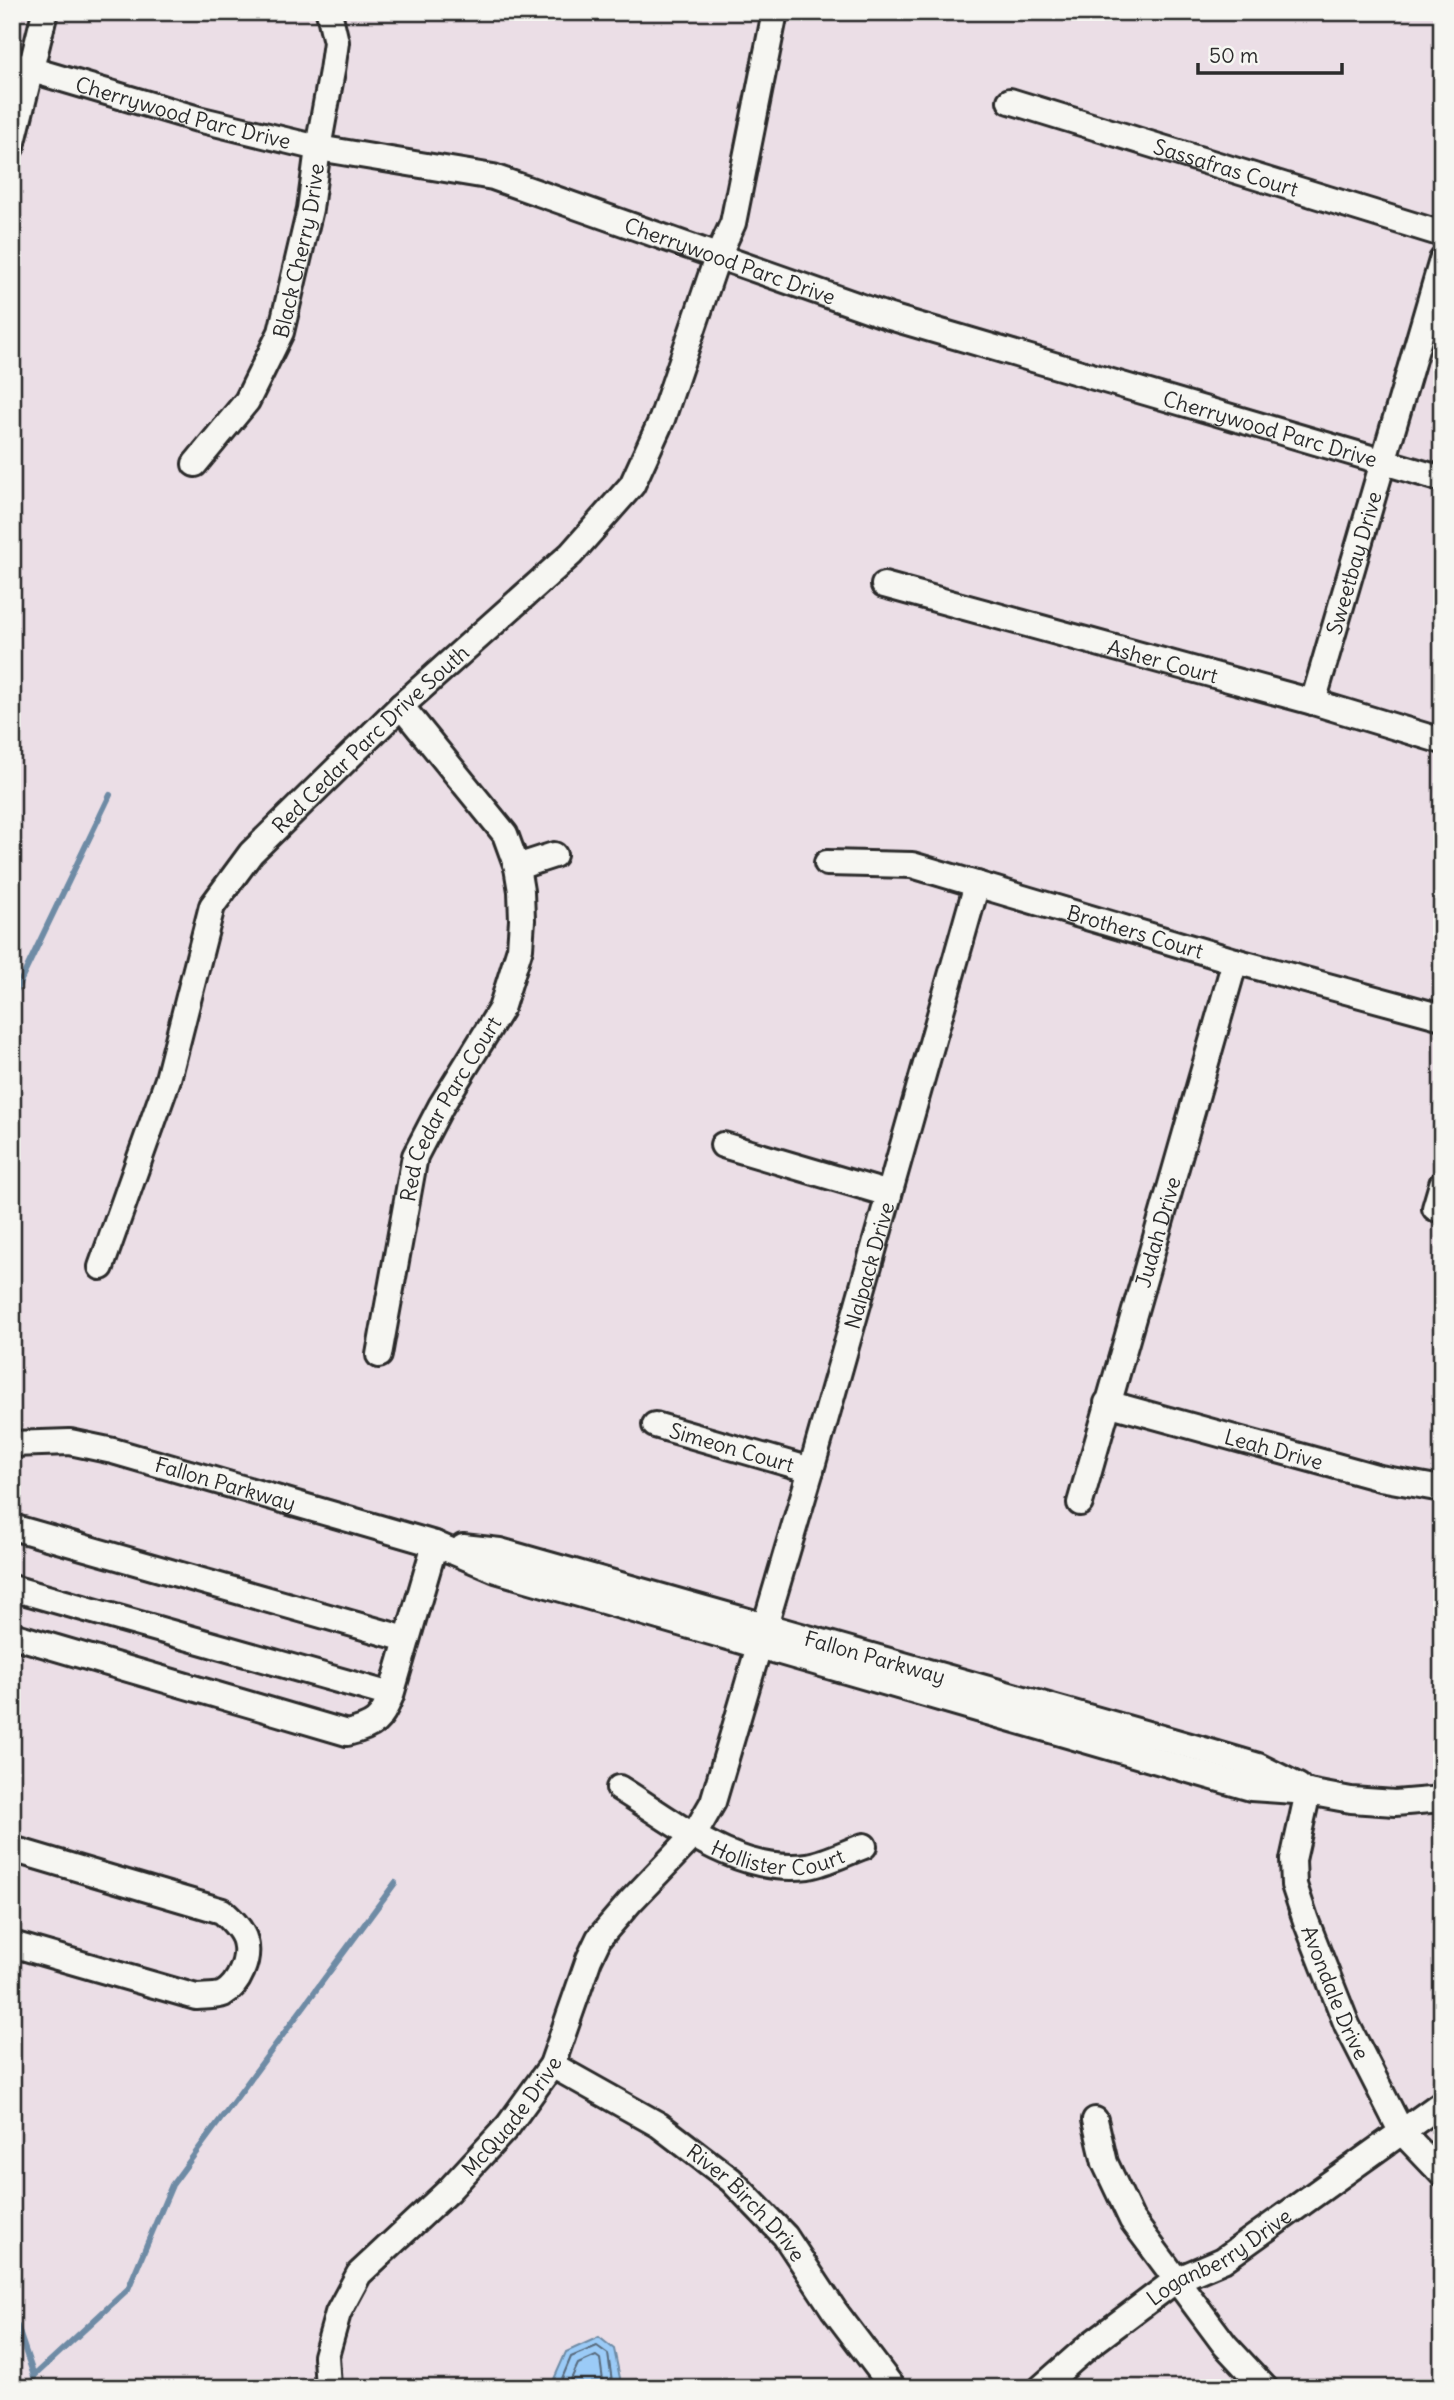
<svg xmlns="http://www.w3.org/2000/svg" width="1454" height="2400" font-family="Delius,sans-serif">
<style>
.water{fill:#9bcbf7;stroke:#6e8ba5;stroke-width:2}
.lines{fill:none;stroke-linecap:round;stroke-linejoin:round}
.shore{stroke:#586b7d;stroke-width:2}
.stream{stroke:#6e8ba5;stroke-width:6}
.minor-casing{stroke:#2b2b2b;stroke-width:30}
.minor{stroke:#f6f6f2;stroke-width:24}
.labels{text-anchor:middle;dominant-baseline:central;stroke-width:6;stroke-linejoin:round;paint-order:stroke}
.street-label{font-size:21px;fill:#2b2b2b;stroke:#f6f6f2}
</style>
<rect width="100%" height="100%" fill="#ebdee6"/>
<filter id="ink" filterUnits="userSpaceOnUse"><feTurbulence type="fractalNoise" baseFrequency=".0143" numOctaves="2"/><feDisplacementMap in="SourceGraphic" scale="14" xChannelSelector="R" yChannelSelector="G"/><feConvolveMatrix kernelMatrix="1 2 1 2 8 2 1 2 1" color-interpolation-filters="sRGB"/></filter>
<g filter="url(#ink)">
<!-- water -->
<polygon class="water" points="599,2337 614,2349 621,2383 618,2388 550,2388 566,2352"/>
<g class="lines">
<!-- shore -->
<g class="shore">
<polyline points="558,2388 571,2357 597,2346 608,2354 613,2388"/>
<polyline points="567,2388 578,2364 596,2356 600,2359 604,2388"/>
</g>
<!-- stream -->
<g class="stream">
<polyline points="12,999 110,795"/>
<polyline points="12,2322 17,2326 34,2376 33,2388"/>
<polyline points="34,2376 128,2289 172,2185 395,1883"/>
</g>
<!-- minor casing -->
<g class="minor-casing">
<g id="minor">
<path id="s1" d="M12,64L198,119L318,148L493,177L890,317L1442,479"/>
<path id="s2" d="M1010,101L1442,234"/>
<polyline points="12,146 45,12"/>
<path id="s3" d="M195,464L247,401L281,332L310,209L318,148L332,71L336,42L329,12"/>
<path id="s4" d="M884,585L1313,702L1442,741"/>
<path id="s5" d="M1313,702L1442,260"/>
<path id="s6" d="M827,863L912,865L1235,961L1442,1017"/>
<polyline points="517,867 554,855"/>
<polyline points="723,1145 889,1194"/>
<polyline points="1435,1208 1442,1184"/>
<path id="s7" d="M101,1267L168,1079L212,906L251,853L401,706L571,554L632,485L662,419L717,258L733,223L775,12"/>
<path id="s8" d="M379,1355L415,1156L441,1106L501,1009L520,948L522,920L521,891L517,867L505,834L401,706"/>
<path id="s9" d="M1107,1403L1380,1478L1442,1489"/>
<path id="s10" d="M655,1425L811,1470"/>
<path id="s11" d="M12,1444L70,1442L113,1451L435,1544L496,1570L1251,1788L1308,1792L1351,1800L1395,1803L1442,1799"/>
<path id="s12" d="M1080,1503L1235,961"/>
<polyline points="12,1527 406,1639"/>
<path id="s13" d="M463,1547L500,1551L1190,1746L1258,1766L1298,1786"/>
<polyline points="12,1588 391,1695"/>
<path d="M12,1635L347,1733C375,1726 381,1721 391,1695L435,1544"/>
<path id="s14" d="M619,1788C676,1823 736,1875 808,1866C826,1863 847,1852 864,1846"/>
<path id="s15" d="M1308,1792L1293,1860L1294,1885L1306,1921L1347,2025L1401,2131L1442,2174"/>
<path d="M12,1849L222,1911C231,1919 242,1929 245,1941C250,1959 239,1985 223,1994C216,1997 204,1996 196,1997L12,1944"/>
<path id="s16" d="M552,2065L659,2125L731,2180L785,2236L834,2310L893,2388"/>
<polyline points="1095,2120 1105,2163 1132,2220 1225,2345 1265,2388"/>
<path id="s17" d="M328,2388L326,2356L338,2313L359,2274L448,2191L508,2126L552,2065L589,1959L599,1938L630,1902L694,1835L713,1802L811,1470L977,884"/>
<path id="s18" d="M1041,2388L1091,2344L1176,2280L1223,2260L1442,2103"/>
</g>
</g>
<!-- minor -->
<use href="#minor" class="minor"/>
</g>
</g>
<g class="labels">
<!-- street labels -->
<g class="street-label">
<text stroke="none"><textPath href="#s1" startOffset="178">Cherrywood Parc Drive</textPath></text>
<text stroke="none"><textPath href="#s2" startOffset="226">Sassafras Court</textPath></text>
<text stroke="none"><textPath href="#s3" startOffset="242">Black Cherry Drive</textPath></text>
<text stroke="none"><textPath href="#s1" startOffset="746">Cherrywood Parc Drive</textPath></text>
<text stroke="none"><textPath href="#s1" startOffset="1312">Cherrywood Parc Drive</textPath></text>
<text stroke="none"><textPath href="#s5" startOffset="145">Sweetbay Drive</textPath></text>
<text stroke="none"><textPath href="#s4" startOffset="289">Asher Court</textPath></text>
<text stroke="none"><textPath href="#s7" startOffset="609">Red Cedar Parc Drive South</textPath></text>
<text stroke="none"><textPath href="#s6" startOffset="318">Brothers Court</textPath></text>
<text stroke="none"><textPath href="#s8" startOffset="259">Red Cedar Parc Court</textPath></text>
<text stroke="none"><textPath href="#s12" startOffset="282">Judah Drive</textPath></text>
<text stroke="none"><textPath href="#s17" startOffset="1279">Nalpack Drive</textPath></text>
<text stroke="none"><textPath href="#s10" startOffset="80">Simeon Court</textPath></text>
<text stroke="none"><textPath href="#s9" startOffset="173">Leah Drive</textPath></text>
<text stroke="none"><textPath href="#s11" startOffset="219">Fallon Parkway</textPath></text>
<text stroke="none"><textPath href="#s13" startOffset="427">Fallon Parkway</textPath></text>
<text stroke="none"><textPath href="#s14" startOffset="178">Hollister Court</textPath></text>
<text stroke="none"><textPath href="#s15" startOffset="210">Avondale Drive</textPath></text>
<text stroke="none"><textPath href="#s17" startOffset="341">McQuade Drive</textPath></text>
<text stroke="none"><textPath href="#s16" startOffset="240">River Birch Drive</textPath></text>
<text stroke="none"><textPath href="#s18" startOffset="222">Loganberry Drive</textPath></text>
</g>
</g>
<!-- margin -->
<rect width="1454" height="2400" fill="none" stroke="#f6f6f2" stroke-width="42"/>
<rect x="21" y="21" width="1412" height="2358" fill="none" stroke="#2b2b2b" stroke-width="2.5" filter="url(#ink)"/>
<!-- scale -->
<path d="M1198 63v10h144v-10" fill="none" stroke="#2b2b2b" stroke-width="3.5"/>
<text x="1209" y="63" font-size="21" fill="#2b2b2b" stroke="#f6f6f2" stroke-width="5" paint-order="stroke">50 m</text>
</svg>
